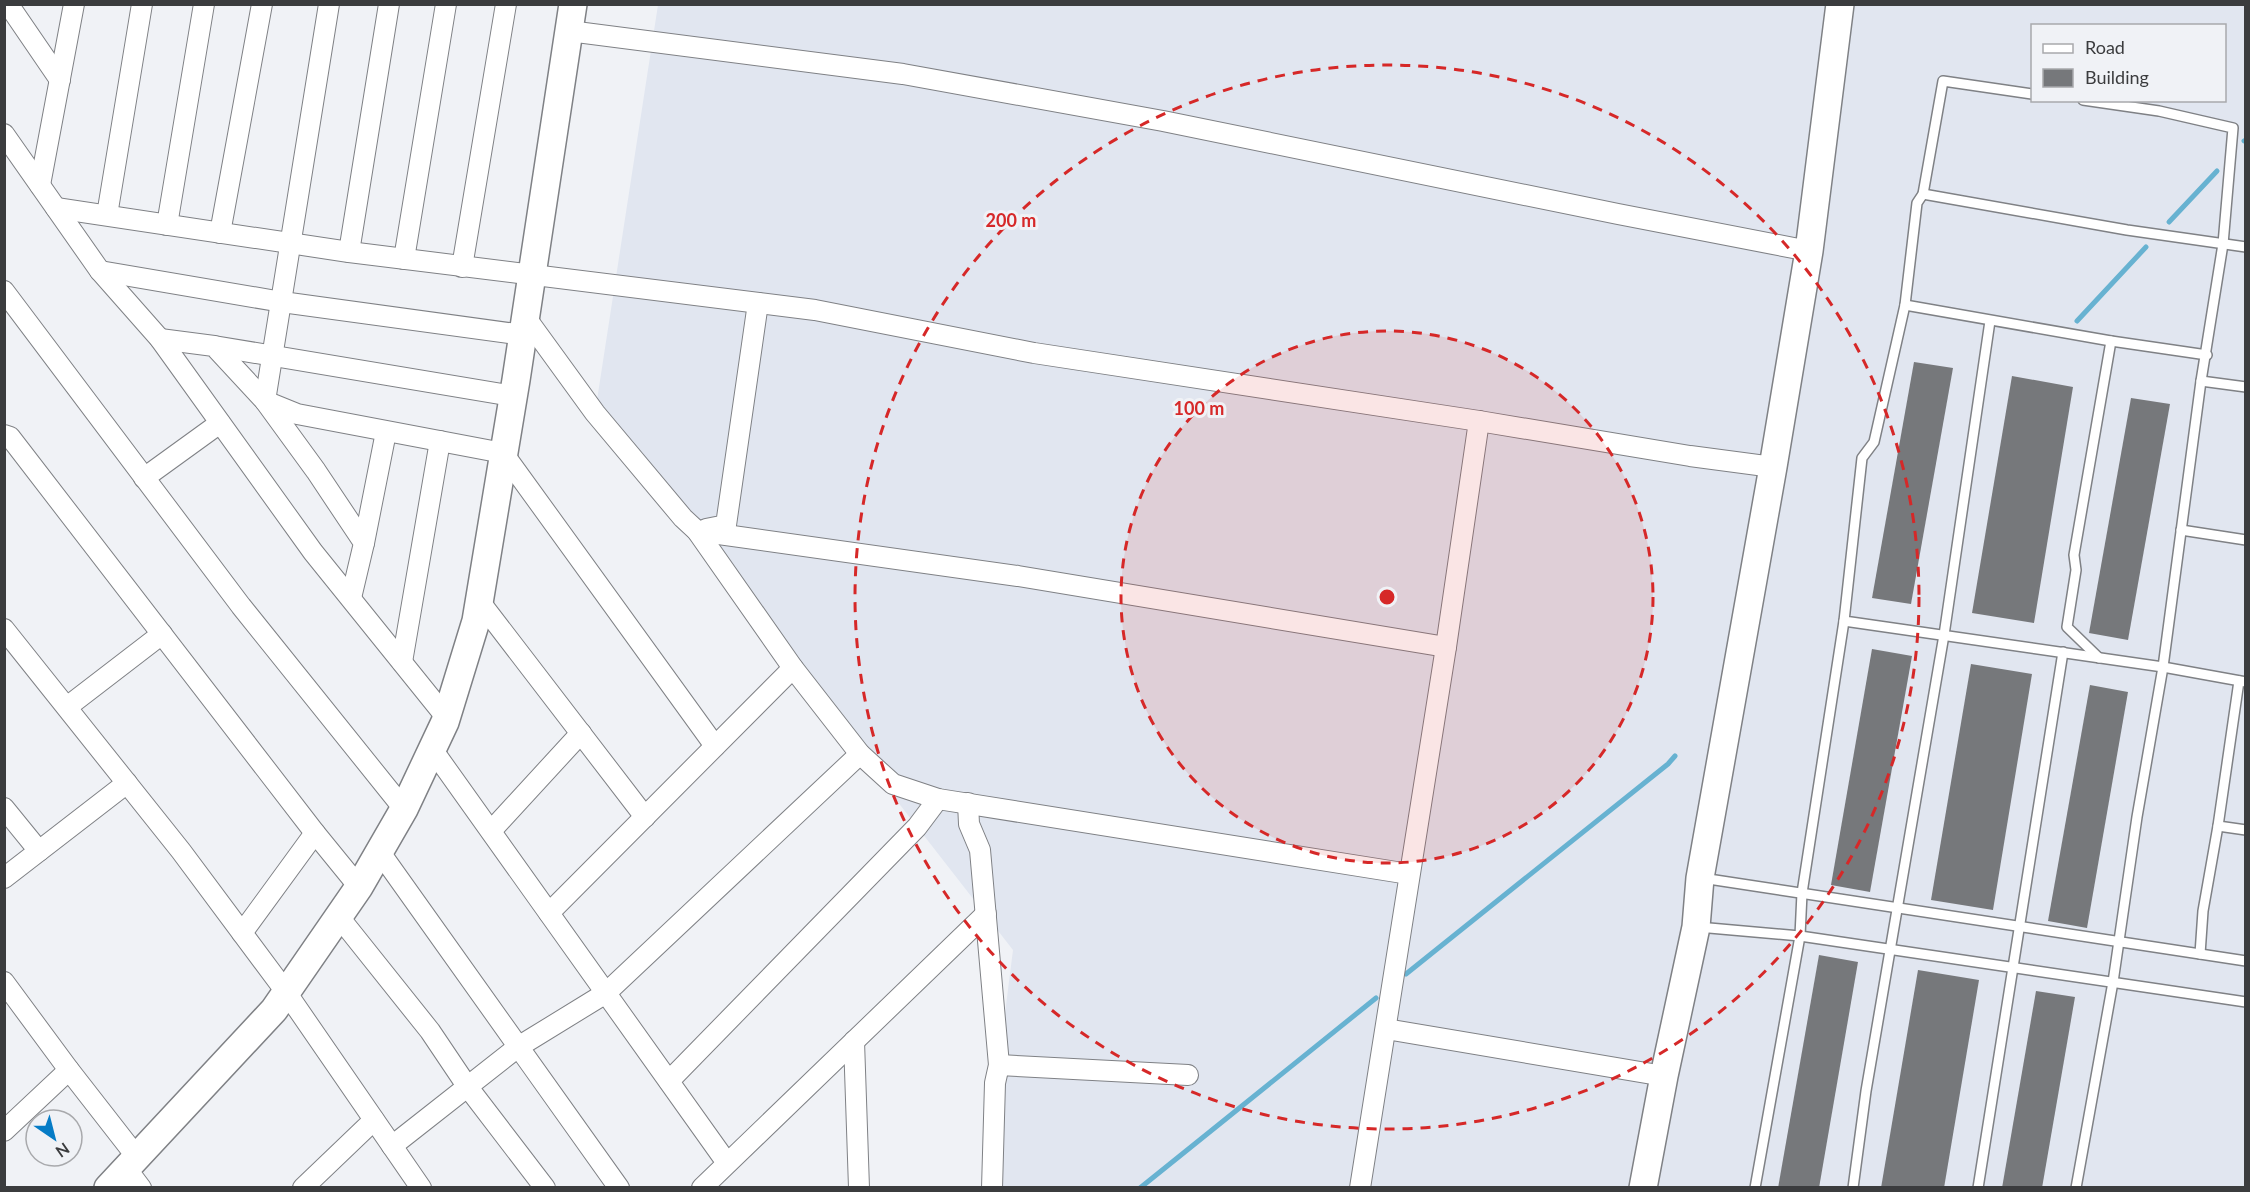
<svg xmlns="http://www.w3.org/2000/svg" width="2250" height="1192" font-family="Lato,sans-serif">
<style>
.built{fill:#e1e6f0;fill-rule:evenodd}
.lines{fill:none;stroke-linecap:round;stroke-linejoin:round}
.stream{stroke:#67b2d1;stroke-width:5}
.building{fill:#76787b}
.lane-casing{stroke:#7f8185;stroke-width:12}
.street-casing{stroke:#7f8185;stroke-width:22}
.secondary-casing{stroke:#7f8185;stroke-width:30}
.lane{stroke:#fff;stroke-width:9}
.street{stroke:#fff;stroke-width:20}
.secondary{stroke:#fff;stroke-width:27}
.ring{fill:none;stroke:#d62828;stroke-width:3;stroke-dasharray:10 8}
.centre{fill:#d62828;stroke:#f0f2f6;stroke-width:3}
.ring-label{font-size:18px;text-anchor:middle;font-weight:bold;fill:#d62828;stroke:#f0f2f6;stroke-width:6;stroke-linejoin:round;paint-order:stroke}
</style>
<rect width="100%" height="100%" fill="#f0f2f6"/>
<!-- built -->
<path class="built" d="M658,5H2245V1187H983L1013,950L595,413ZM2032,26H2224V100H2032Z"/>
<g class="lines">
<!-- stream -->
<g class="stream">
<polyline points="2244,141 2246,140"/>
<polyline points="2169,222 2217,171"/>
<polyline points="2077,321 2146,247"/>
<polyline points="1406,974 1668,764 1675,756"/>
<polyline points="1140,1188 1376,998"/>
</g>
</g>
<!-- building -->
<g class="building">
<polygon points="1914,362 1953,368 1911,604 1872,598"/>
<polygon points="2012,376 2073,387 2034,623 1972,613"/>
<polygon points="2131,398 2170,404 2128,640 2089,633"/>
<polygon points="1872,649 1912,656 1870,892 1831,885"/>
<polygon points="1971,664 2032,674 1993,910 1931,900"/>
<polygon points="2090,685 2128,692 2087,928 2048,921"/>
<polygon points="1819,955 1858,962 1819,1188 1778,1188"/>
<polygon points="1918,970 1979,980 1944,1188 1881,1188"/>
<polygon points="2036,991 2075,997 2042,1188 2002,1188"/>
</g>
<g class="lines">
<!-- lane casing -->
<g class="lane-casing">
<g id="lane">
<polyline points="2032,94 1943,81 1923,194 1917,203 1905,305 1874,442 1862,458 1844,621 2163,667 2246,682"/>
<polyline points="1923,194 2127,230 2246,247"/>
<polyline points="1905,305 2111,341 2207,355"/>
<polyline points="2201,381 2246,387"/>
<polyline points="2181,530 2246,540"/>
<polyline points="2099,658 2067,627 2076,570 2074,555 2111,341"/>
<polyline points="2218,826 2246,830"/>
<polyline points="1702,878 2246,961"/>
<polyline points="1698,927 1800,936 2246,1002"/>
<polyline points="2200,954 2203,911 2218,826 2239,681"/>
<polyline points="1755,1188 1800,936 1802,893 1844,621"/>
<polyline points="1853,1188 1866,1091 1944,635 1990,321"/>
<polyline points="1978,1188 2063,652"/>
<polyline points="2076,1188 2113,982 2137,817 2163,667 2201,381 2223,244 2233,128 2159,111 2083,100"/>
</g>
</g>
<!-- street casing -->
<g class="street-casing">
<g id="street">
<polyline points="8,4 60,80"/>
<polyline points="329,4 265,401 316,471 364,543 351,598"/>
<polyline points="569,31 903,74 1163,121 1618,214 1809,251"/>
<polyline points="4,134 100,271 160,339 313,552 446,717"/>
<polyline points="40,185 74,4"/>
<polyline points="56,208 349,252 815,310 1034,353 1479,421 1690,456 1773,467"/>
<polyline points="107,215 142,4"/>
<polyline points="167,225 204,4"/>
<polyline points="220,233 262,4"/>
<polyline points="349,252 389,4"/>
<polyline points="404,259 446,4"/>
<polyline points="462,267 506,4"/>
<polyline points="100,271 282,302 523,335"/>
<polyline points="4,291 241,606 404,809"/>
<polyline points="526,318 595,413 683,518 697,531 793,668 860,754 893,784 938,799 1409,874"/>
<polyline points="160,339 214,346 265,401 297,414 503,453 715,746"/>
<polyline points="214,346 513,396"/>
<polyline points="4,435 10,437 315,833 359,887"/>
<polyline points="144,478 220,423"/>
<polyline points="706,529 726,525 758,303"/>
<polyline points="697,531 1018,576 1446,647"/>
<polyline points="364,543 386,432"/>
<polyline points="480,602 645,817"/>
<polyline points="4,629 181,851 286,992 421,1188"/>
<polyline points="402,662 440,441"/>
<polyline points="67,707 162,634"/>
<polyline points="432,749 727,1163"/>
<polyline points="968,803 969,824 980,850 999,1065 995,1083 992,1188"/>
<polyline points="4,808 39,851"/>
<polyline points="491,831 581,733"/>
<polyline points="379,851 619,1188"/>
<polyline points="4,878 127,783"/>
<polyline points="549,913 793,668"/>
<polyline points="339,917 430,1031 467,1086 545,1188"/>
<polyline points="242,933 315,833"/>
<polyline points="4,982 69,1070 136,1156"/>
<polyline points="1386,1029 1664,1076"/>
<polyline points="854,1041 859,1188"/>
<polyline points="999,1065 1188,1075"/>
<polyline points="669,1081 917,827 938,799"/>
<polyline points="4,1131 69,1070"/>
<polyline points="392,1146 518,1047 606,993 860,754"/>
<polyline points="126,1168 141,1188"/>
<polyline points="303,1188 374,1120"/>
<polyline points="702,1188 986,914"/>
<polyline points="1360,1188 1446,647 1479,421"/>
</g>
</g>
<!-- secondary casing -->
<g class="secondary-casing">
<g id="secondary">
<polyline points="108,1188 274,1010 359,887 404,809 445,722 476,621 516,380 573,4"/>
<polyline points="1643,1188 1664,1076 1696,927 1700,878 1773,467 1809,251 1840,4"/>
</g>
</g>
<!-- lane -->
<use href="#lane" class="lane"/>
<!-- street -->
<use href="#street" class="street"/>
<!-- secondary -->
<use href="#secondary" class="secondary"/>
</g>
<!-- distance rings -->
<circle cx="1387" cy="597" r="266" fill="#d62828" fill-opacity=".12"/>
<g class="ring">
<circle cx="1387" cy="597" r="266"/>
<circle cx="1387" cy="597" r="532"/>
</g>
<circle cx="1387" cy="597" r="9" class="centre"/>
<g class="ring-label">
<text x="1011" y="227">200 m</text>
<text x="1199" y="415">100 m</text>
</g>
<!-- border -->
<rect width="2250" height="1192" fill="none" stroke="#3b3c3e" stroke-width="12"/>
<!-- legend -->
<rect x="2031" y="24" width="195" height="78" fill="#f0f2f6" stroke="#a8a9ac" stroke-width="1.5"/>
<rect x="2043" y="44" width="30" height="9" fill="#ffffff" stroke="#a8a9ac" stroke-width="1.5"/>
<text x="2085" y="54" font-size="18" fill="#3b3c3e">Road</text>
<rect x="2043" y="69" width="30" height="18" fill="#76787b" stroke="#a8a9ac" stroke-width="1.5"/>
<text x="2085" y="84" font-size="18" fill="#3b3c3e">Building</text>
<!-- north arrow -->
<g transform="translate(54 1138) rotate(145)"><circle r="28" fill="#f0f2f6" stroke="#a8a9ac" stroke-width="1.5"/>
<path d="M0-4.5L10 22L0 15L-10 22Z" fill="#067cc6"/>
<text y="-9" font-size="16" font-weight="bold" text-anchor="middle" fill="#3b3c3e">N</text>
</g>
</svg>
